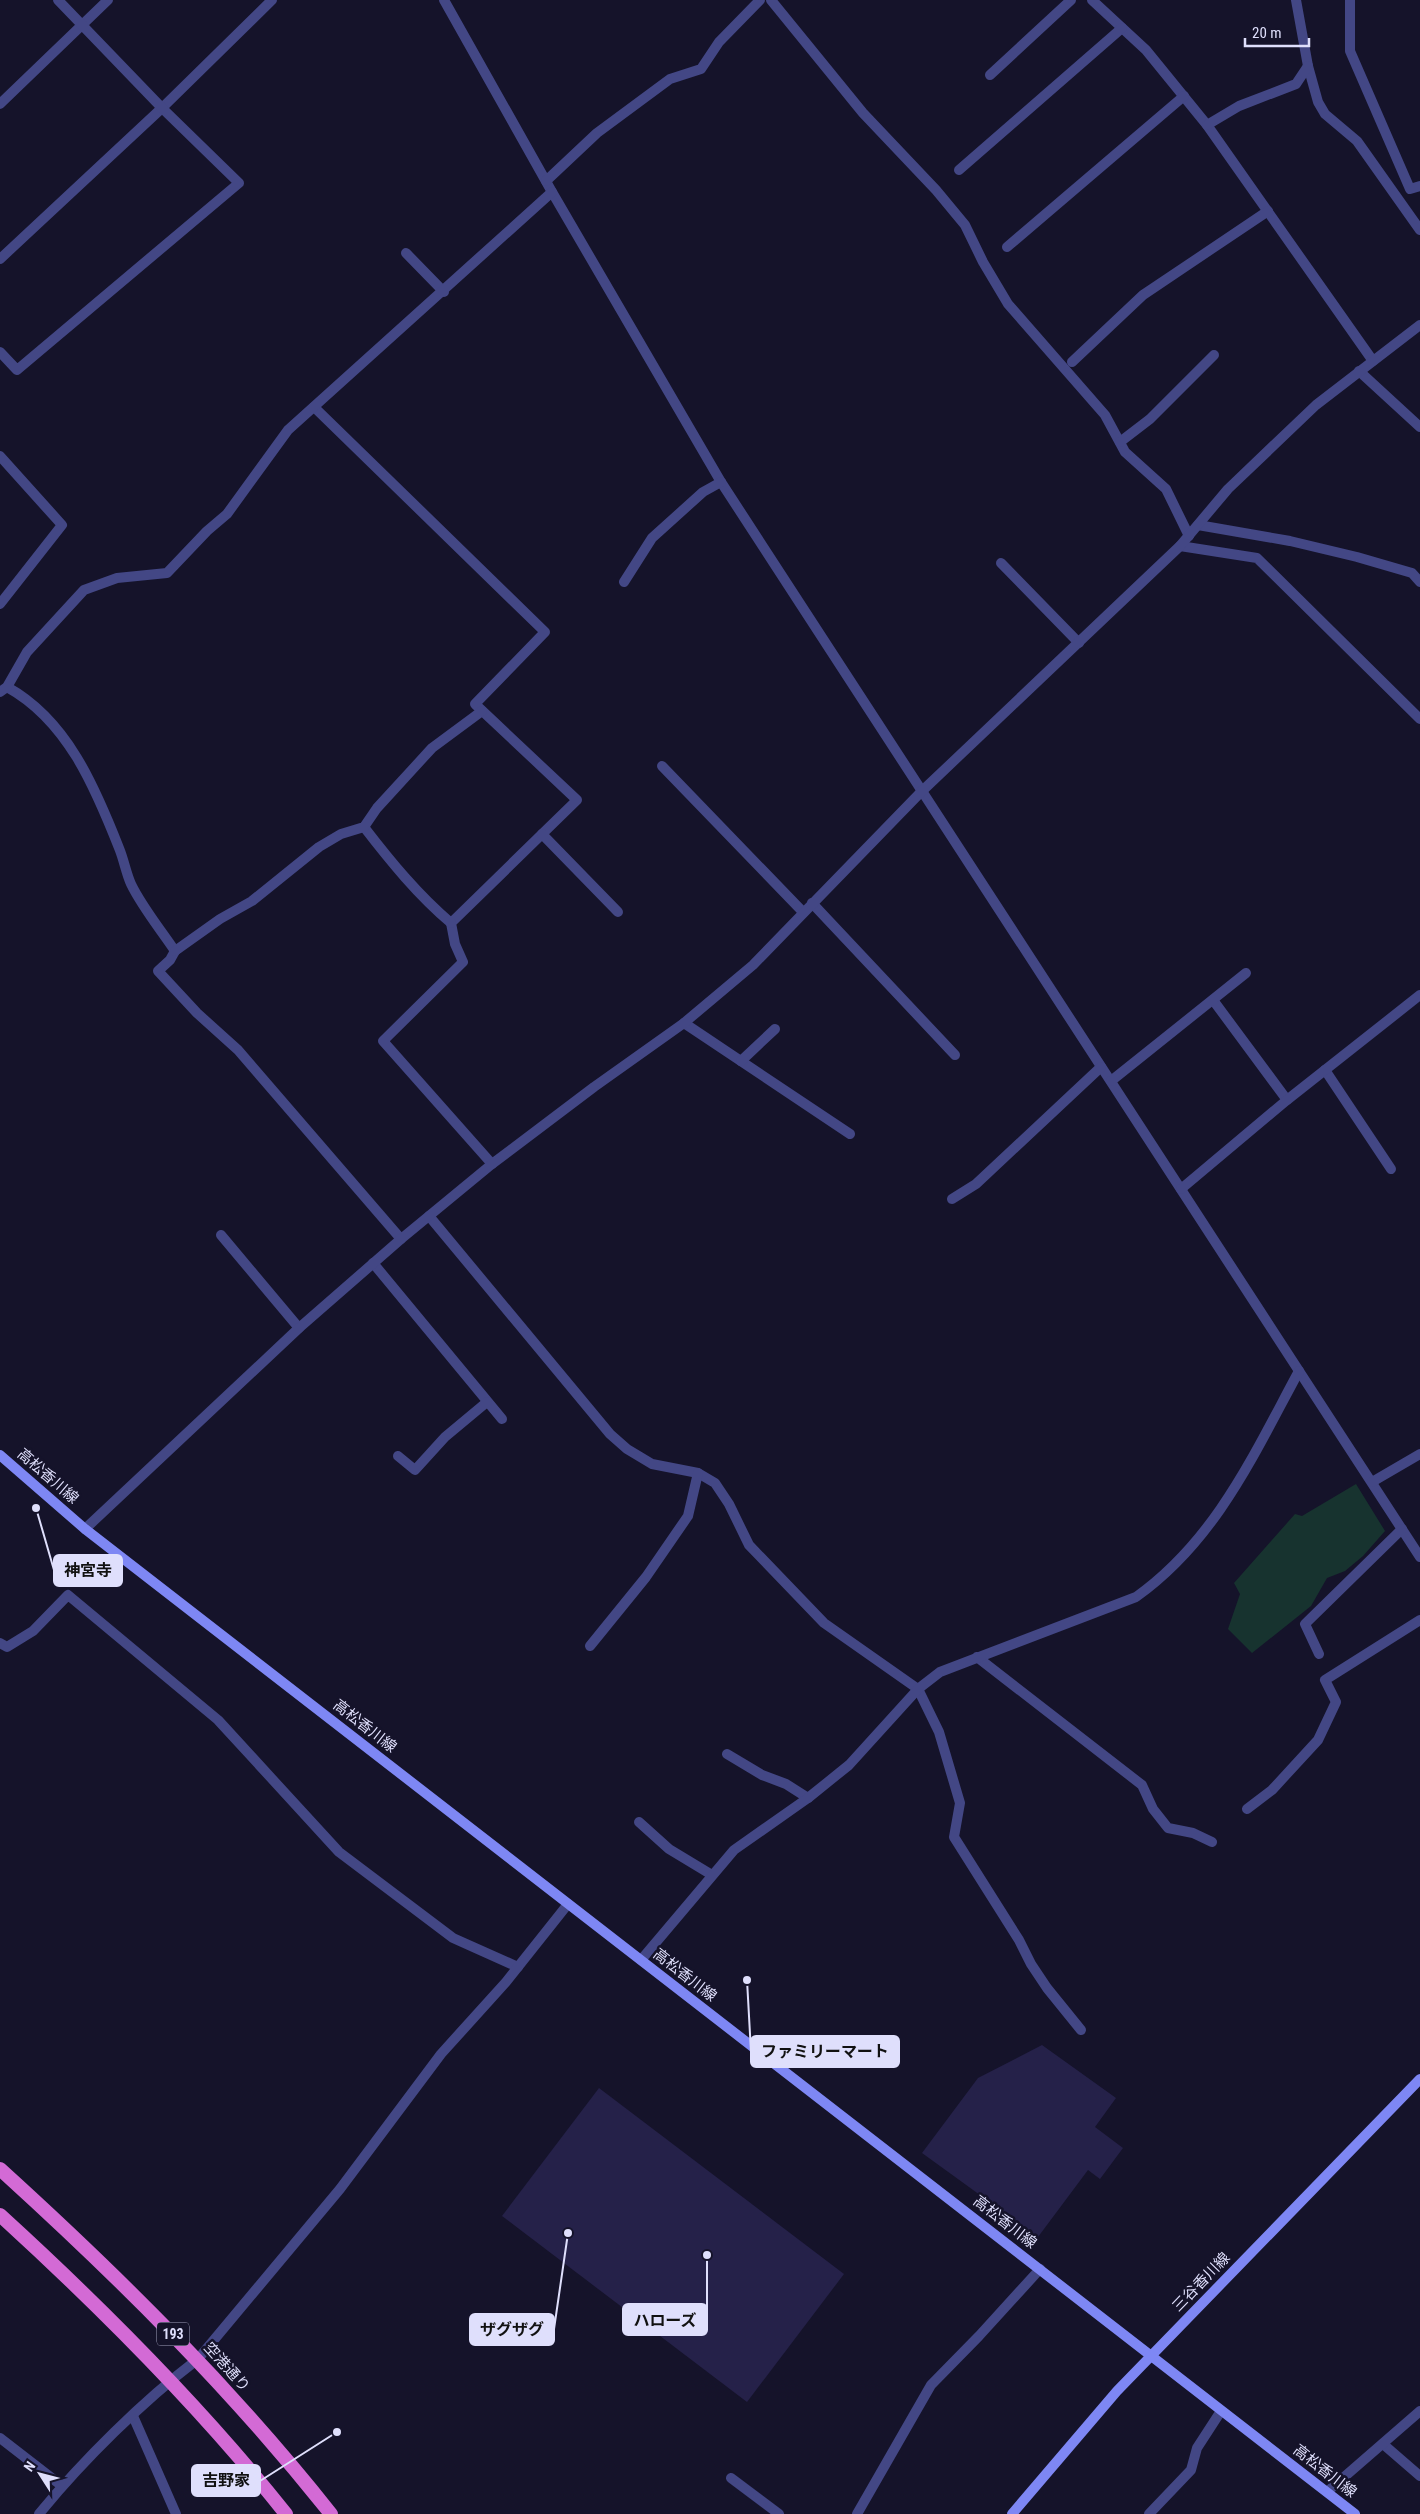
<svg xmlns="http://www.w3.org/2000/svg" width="1420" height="2514" font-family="'Roboto Condensed','Noto Sans JP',sans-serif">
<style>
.green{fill:#17332f}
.building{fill:#252149}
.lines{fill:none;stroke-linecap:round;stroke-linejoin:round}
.minor{stroke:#434785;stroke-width:10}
.secondary{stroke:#7e87f4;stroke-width:10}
.trunk{stroke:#d36ad5;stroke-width:14}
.labels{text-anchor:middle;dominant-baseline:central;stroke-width:5;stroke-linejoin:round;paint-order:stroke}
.shield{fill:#15132a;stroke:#a2a2bd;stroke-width:1}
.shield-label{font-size:14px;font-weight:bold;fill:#dfdffc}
.street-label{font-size:15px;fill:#dfdffc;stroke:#15132a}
.leader{fill:none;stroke:#dfdffc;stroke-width:2}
.callout-dot{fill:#dfdffc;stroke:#15132a;stroke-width:2}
.callout{fill:#dfdffc;stroke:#dfdffc;stroke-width:2}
.callout-label{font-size:16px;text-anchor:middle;font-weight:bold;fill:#111}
</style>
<rect width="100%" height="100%" fill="#15132a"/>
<!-- green -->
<polygon class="green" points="1356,1484 1385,1531 1363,1556 1345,1571 1327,1578 1311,1606 1252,1653 1228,1629 1240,1594 1234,1583 1295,1514 1302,1516"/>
<!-- building -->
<g class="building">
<polygon points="1042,2045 1116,2098 1095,2127 1123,2148 1100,2179 1088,2170 1038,2237 922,2153 978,2078"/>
<polygon points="599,2088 844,2274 747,2402 502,2216"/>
</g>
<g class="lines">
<!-- minor -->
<g class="minor">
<polyline points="444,0 552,192 721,482 1420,1557"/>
<polyline points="771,0 863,113 936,190 965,225 983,262 1008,304 1105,415 1125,452 1166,489 1189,536"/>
<polyline points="1092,0 1146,50 1207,125 1373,361"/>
<polyline points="1296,0 1308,66 1318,102 1325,114 1357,141 1420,230"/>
<polyline points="1350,0 1350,51 1410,189 1420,186"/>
<polyline points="990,75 1071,0"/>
<polyline points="0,104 108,0"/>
<polyline points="1207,125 1239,106 1296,84 1308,66"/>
<polyline points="959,170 1122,28"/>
<polyline points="546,181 597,133 647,96 670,79 701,69 719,42 760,0"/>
<polyline points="1007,247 1184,96"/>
<polyline points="406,253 444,292"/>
<polyline points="0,259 162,108 272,0"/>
<polyline points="0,352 17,370 239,183 162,108 58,0"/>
<polyline points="1072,362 1143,295 1268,211"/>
<polyline points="1359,371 1420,427"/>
<polyline points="314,407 545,632 475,704 577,800 451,923 455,944 463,962 383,1041 492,1164"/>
<polyline points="1120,442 1150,419 1214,355"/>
<polyline points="0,456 62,525 0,604"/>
<polyline points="1198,525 1290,541 1357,557 1412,573 1420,582"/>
<polyline points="1180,546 1257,558 1420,719"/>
<polyline points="1001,563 1079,643"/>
<polyline points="624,582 652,538 703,492 721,482"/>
<path d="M7,687C67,720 95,787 119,848C124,860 126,873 131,884C142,907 161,930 175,951L170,960L158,971L197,1013L238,1050L401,1239"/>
<polyline points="0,692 7,687 27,652 84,590 117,578 167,573 207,531 227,514 288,430 552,192"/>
<polyline points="662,766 803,912"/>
<path d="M364,827C391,862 418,895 451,923"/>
<polyline points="542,834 618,912"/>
<polyline points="812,903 955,1055"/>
<polyline points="175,951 220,919 252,901 319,847 341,834 364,827 377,808 432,748 482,711"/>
<polyline points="1213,1000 1287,1100"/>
<polyline points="684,1023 850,1134"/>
<polyline points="741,1061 775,1029"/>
<polyline points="1325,1070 1391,1169"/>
<polyline points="1111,1081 1246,973"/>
<polyline points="1181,1189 1287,1100 1420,995"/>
<polyline points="952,1199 976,1184 1101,1067"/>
<polyline points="429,1216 610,1434 627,1449 652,1464 698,1473 715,1483 729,1504 749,1545 824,1623 918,1689 939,1732 960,1803 954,1837 1019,1940 1031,1964 1047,1988 1081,2030"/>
<polyline points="221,1235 299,1328"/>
<polyline points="373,1263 502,1419"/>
<polyline points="398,1456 415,1470 445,1437 487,1402"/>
<polyline points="1372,1482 1420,1454"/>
<polyline points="85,1529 299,1328 401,1239 492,1164 594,1087 684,1023 753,965 921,792 1180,546 1228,489 1316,405 1420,325"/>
<polyline points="0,1643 7,1647 33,1631 68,1595 218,1720 339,1852 453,1938 518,1967"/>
<polyline points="590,1646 646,1577 688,1516 698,1473"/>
<polyline points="1319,1654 1305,1624 1402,1529"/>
<polyline points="977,1657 1142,1785 1153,1809 1168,1828 1193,1833 1212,1842"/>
<polyline points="727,1754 762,1775 786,1784 808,1798"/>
<polyline points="1247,1809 1272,1790 1318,1740 1336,1702 1325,1680 1420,1620"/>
<polyline points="639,1822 669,1849 712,1875"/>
<path d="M641,1960L734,1850L808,1798L849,1765L918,1689L940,1672L1136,1597C1216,1540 1254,1454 1299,1371"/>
<polyline points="133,2416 176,2514"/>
<polyline points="0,2438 62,2486"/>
<polyline points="1383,2444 1420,2476"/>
<polyline points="731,2478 779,2514"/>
<polyline points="1328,2491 1420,2411"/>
<path d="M39,2514C83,2460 143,2401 198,2359L340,2189L441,2054L506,1982L568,1904"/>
<polyline points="857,2514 931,2385 979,2336 1040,2269"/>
<polyline points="1149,2514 1191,2470 1197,2448 1221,2411"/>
</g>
<!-- secondary -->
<g class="secondary">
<polyline points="0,1455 85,1529 1355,2514"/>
<polyline points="1012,2514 1117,2391 1420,2079"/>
</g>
<!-- trunk -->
<g class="trunk">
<path d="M0,2169C120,2278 230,2387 331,2514"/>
<path d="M0,2215C102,2308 200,2406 286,2514"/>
</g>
</g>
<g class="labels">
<!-- shield labels -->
<rect class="shield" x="157" y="2322.5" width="32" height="23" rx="4"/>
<g class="shield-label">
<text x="173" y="2334">193</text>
</g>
<!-- street labels -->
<g class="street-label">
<text transform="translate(48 1476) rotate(41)">高松香川線</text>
<text transform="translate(365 1726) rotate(38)">高松香川線</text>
<text transform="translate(685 1975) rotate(38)">高松香川線</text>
<text transform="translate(1005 2222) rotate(38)">高松香川線</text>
<text transform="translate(1201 2282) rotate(-46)">三谷香川線</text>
<text transform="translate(227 2367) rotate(48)">空港通り</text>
<text transform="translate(1325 2471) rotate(38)">高松香川線</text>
</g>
</g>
<!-- callouts -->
<path class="leader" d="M36 1508L54 1570M747 1980L751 2052M707 2255L707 2320M568 2233L554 2329M337 2432L260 2481"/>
<g class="callout-dot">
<circle cx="36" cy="1508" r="5"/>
<circle cx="747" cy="1980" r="5"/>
<circle cx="707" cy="2255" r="5"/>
<circle cx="568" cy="2233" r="5"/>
<circle cx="337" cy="2432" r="5"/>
</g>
<g class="callout">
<rect x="54" y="1555" width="68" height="31" rx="5"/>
<rect x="751" y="2036" width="148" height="31" rx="5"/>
<rect x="623" y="2304" width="84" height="31" rx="5"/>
<rect x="470" y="2314" width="84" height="31" rx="5"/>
<rect x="192" y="2465" width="68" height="31" rx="5"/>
</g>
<g class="callout-label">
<text x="88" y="1576">神宮寺</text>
<text x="825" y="2057">ファミリーマート</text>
<text x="665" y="2326">ハローズ</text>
<text x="512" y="2335">ザグザグ</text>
<text x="226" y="2486">吉野家</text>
</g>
<!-- north arrow -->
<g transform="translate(40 2474) rotate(306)" stroke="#15132a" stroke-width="4" paint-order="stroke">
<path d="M0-4L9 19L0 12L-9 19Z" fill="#dfdffc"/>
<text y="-8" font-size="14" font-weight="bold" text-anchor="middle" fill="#dfdffc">N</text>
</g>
<!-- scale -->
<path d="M1245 38v8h64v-8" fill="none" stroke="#dfdffc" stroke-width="2.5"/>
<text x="1252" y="38" font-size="15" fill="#dfdffc" stroke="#15132a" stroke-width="4" paint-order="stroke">20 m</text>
</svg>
